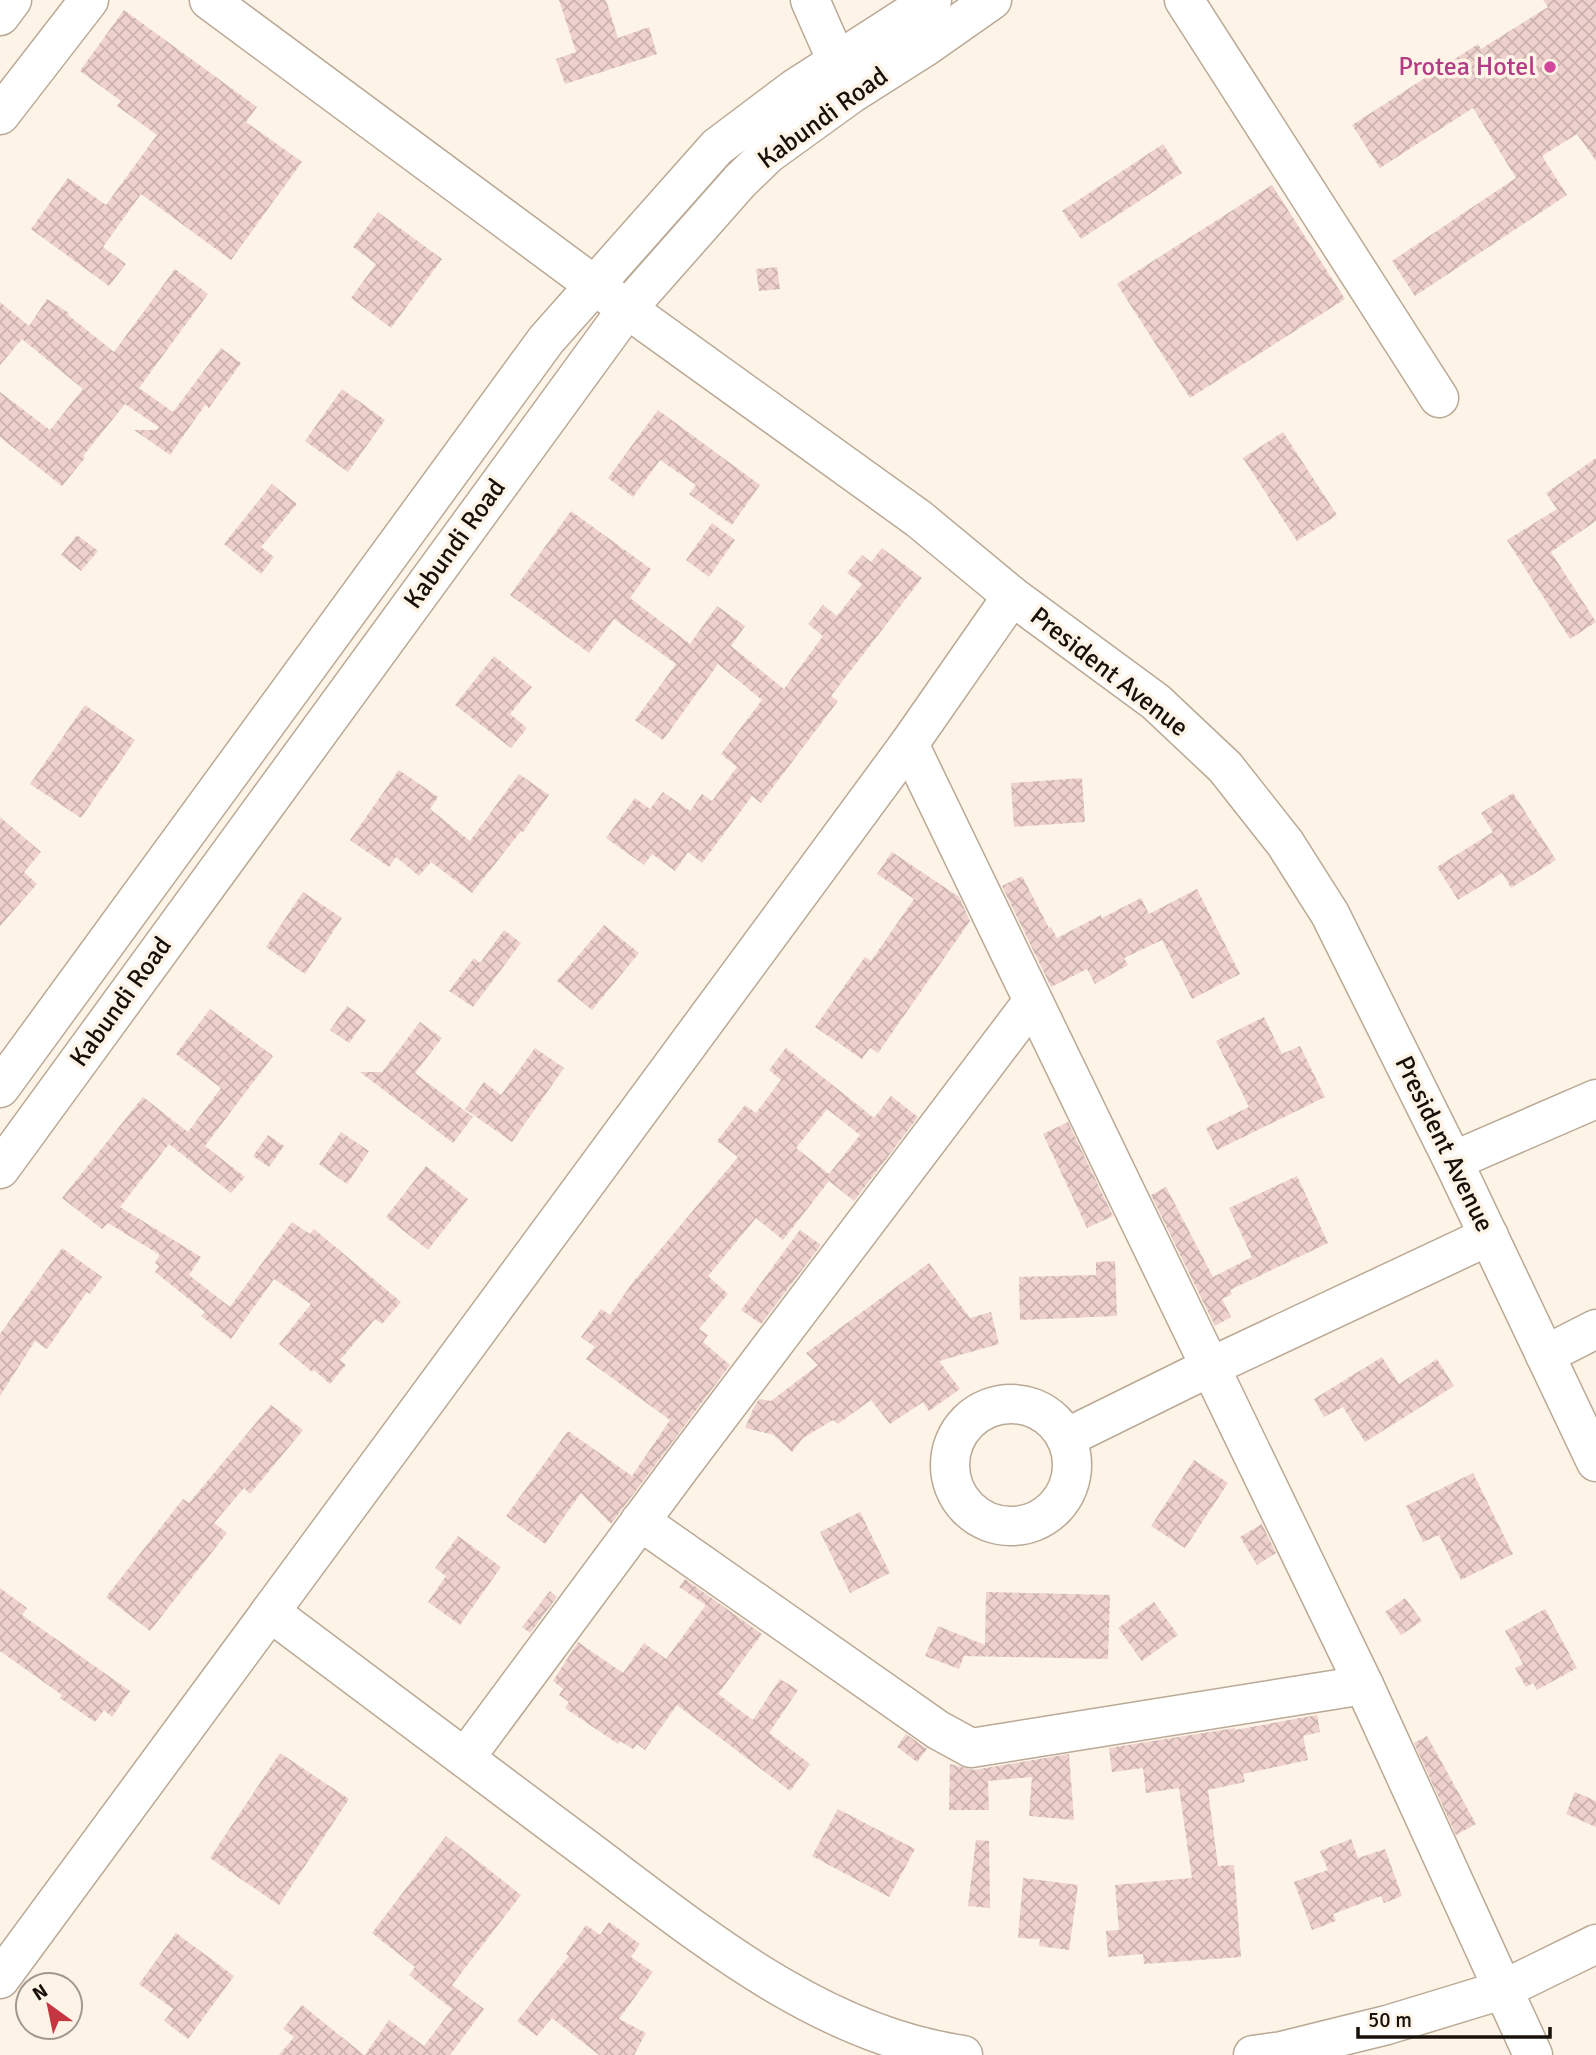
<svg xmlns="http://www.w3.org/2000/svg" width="1596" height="2055" font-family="Signika,sans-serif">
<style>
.building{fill:url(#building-cross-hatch);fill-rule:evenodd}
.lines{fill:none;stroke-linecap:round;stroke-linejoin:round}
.minor-casing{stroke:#baa995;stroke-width:41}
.minor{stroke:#fff;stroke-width:38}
.hotel-dot{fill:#d1479c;stroke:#fdf3e6;stroke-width:2.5}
.labels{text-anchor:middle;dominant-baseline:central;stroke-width:7;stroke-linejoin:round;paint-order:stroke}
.hotel-label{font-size:26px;fill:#b23c85;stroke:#fdf3e6;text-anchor:end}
.street-label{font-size:26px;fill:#17110a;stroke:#fdf3e6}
</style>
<defs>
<pattern id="building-cross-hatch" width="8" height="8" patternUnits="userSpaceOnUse" patternTransform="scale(1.75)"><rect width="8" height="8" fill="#eed1cd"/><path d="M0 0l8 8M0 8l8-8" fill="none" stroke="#cbb2af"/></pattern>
</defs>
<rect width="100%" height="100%" fill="#fdf3e6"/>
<!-- building -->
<g class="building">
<polygon points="559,0 606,0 618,38 649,27 657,54 565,84 556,59 576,52"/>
<polygon points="1543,0 1596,0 1596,161 1577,134 1542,156 1567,195 1415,296 1392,261 1516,178 1473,108 1380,168 1352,125 1478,44 1481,49 1548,7"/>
<polygon points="124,10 257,107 246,122 302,162 231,260 141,194 103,247 126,264 109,286 31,229 68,178 106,205 157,135 117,106 121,101 80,71"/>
<polygon points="1163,144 1182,173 1081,239 1062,211"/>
<polygon points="1272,185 1345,299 1190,398 1117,284"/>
<polygon points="378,212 442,259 391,328 351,298 376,264 353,247"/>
<polygon points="777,267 780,289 759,291 756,269"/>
<polygon points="175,269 208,294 139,388 173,412 221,348 241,363 209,408 205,405 170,455 134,430 157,430 159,427 125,404 83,456 85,458 62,486 0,437 0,392 50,430 83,389 22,339 0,365 0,302 29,326 47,299 69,313 68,315 114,352"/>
<polygon points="342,389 385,420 348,472 305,441"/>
<polygon points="658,410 760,485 732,525 689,494 696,485 660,460 633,497 608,478"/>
<polygon points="1283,432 1337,515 1297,541 1243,458"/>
<polygon points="1596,458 1596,521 1551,552 1596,622 1570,639 1507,540 1557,509 1546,493"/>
<polygon points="272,484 297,504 261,547 274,557 261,574 224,544"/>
<polygon points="571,511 651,569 630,598 690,644 717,606 745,626 731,646 784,689 823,636 808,624 823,605 837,616 862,584 847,573 862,555 871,562 882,548 922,578 831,696 838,701 761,803 752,796 702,863 688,852 675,871 652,854 644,865 606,838 635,798 650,809 663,792 690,811 702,794 712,801 737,767 721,754 762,700 718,664 663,740 635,720 676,664 614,619 589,653 510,595"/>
<polygon points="712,523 735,540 709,577 686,560"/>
<polygon points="77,535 98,551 81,571 61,555"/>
<polygon points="494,656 532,687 510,714 527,728 511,748 455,705"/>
<polygon points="85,705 135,740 81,818 30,784"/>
<polygon points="399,770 438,797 430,809 470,841 519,774 549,795 523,832 521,831 472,893 431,862 419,876 396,857 389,867 350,840"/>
<polygon points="1082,778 1085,822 1014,827 1011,783"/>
<polygon points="1513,793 1556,860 1511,888 1502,873 1458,900 1437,867 1493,832 1481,813"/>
<polygon points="0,817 41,852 24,872 37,884 0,926"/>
<polygon points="892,852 959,897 970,921 878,1053 870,1048 862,1059 815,1027 865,957 871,961 914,899 877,874"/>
<polygon points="1022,876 1049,928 1051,927 1057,938 1101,915 1102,918 1141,898 1149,914 1197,889 1240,974 1192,999 1162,940 1124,958 1128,965 1095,984 1087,969 1051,987 1002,886"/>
<polygon points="303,892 342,918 305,974 266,947"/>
<polygon points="604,925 639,953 592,1010 557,981"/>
<polygon points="504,930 521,943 473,1007 449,991 474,958 480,963"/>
<polygon points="347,1006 366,1020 349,1043 330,1030"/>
<polygon points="210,1009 273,1056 205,1146 245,1177 231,1193 169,1144 120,1207 201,1257 189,1275 230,1307 292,1222 310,1234 314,1229 401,1302 382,1324 375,1319 340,1360 346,1365 330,1384 314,1370 312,1372 279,1344 311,1304 274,1279 231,1339 201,1316 205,1312 155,1272 159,1266 155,1263 160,1255 108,1223 102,1229 62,1198 143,1097 188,1132 221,1088 176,1054"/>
<polygon points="1264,1017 1282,1054 1300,1046 1325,1097 1217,1150 1206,1128 1249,1107 1216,1041"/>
<polygon points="420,1022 442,1038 415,1073 473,1117 453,1143 360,1072 382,1072"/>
<polygon points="535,1048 564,1068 512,1142 465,1109 484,1082 501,1095"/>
<path d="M786,1048L874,1118L891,1096L918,1117L854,1201L829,1181L783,1240L756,1218L708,1276L728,1294L699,1329L708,1335L703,1342L730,1365L611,1524L581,1493L545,1544L506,1516L568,1431L632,1476L670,1420L586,1359L595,1347L581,1337L601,1309L610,1315L633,1282L738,1157L717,1141L745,1105L756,1113L781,1080L769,1070ZM827,1109L860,1135L829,1174L796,1148Z"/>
<polygon points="1068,1122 1113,1216 1087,1228 1043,1134"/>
<polygon points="341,1132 369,1151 347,1184 319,1164"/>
<polygon points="268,1135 284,1146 269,1167 253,1156"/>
<polygon points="426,1166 468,1199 428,1250 386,1217"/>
<polygon points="1297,1176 1328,1243 1230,1290 1232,1294 1222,1299 1231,1317 1215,1326 1151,1195 1166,1187 1213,1277 1252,1257 1229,1208"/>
<polygon points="800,1230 821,1245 761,1324 741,1310"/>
<polygon points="62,1248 102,1277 90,1294 87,1292 47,1349 35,1341 0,1396 0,1334"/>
<polygon points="1115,1261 1117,1316 1020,1320 1019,1277 1096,1275 1096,1262"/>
<polygon points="929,1263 970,1318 991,1312 999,1344 939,1361 960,1389 929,1411 923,1402 890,1424 871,1400 838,1424 833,1420 803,1438 792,1452 774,1435 745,1428 754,1407 759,1399 771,1401 818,1365 806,1353"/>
<polygon points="1382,1357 1399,1384 1437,1359 1454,1386 1365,1442 1343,1407 1324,1417 1314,1399"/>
<polygon points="271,1405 303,1430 250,1494 244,1488 214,1523 227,1533 150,1631 106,1597 183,1499 189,1503"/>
<polygon points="1194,1460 1228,1483 1185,1548 1151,1526"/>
<polygon points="1473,1473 1513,1554 1461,1580 1439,1535 1423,1542 1406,1506"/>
<polygon points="860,1512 890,1573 850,1593 820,1532"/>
<polygon points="1262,1524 1276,1553 1257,1565 1240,1537"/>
<polygon points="458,1536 501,1567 460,1625 428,1602 446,1576 435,1568"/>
<polygon points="685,1579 762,1634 718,1694 753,1720 780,1679 798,1690 769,1733 810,1764 790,1791 677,1705 645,1750 637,1744 633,1749 620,1741 618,1744 565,1708 569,1702 559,1695 563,1689 553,1681 578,1642 623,1673 644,1643 666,1659 706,1605 679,1587"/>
<polygon points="0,1588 27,1608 22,1615 130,1691 112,1717 104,1710 95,1722 60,1698 62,1695 0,1651"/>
<polygon points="550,1591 557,1597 530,1633 522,1627"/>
<polygon points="986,1592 1110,1595 1108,1659 964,1656 959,1669 925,1656 938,1626 985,1645"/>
<polygon points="1405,1598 1422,1621 1401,1635 1385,1612"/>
<polygon points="1154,1602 1178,1635 1142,1661 1118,1628"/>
<polygon points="1545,1609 1577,1668 1537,1690 1533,1683 1526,1687 1515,1668 1523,1664 1505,1631"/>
<polygon points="1317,1715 1320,1732 1303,1736 1308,1760 1243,1774 1245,1782 1208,1790 1218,1866 1234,1865 1241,1957 1144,1964 1143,1954 1108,1957 1106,1931 1119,1930 1115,1885 1192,1878 1179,1788 1146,1793 1143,1768 1112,1772 1109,1748 1235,1728 1235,1730"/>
<polygon points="906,1734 927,1749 917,1762 897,1747"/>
<polygon points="1427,1736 1476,1824 1456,1835 1414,1743"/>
<polygon points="280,1753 349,1799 279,1905 210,1858"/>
<polygon points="1069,1754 1074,1820 1029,1816 1032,1777 988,1781 989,1810 949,1810 950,1764 974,1770"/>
<polygon points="1575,1792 1596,1801 1596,1827 1566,1814"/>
<polygon points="838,1809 915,1849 889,1897 812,1856"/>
<polygon points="446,1836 521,1895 452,1985 484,2009 450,2055 365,2055 389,2020 424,2046 452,2009 409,1975 415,1967 372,1933"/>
<polygon points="1351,1839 1358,1858 1385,1849 1402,1896 1384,1903 1381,1896 1333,1914 1336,1921 1312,1930 1294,1882 1328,1870 1320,1851"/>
<polygon points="976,1840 989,1841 990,1908 968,1906"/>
<polygon points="1023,1878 1078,1885 1069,1950 1039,1946 1040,1939 1018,1938"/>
<polygon points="609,1922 640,1944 631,1957 653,1972 619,2019 646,2033 634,2055 599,2055 552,2018 537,2036 517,2021 569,1956 566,1954 586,1925 600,1935"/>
<polygon points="176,1933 234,1976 188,2039 164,2021 173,2009 139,1984"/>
<polygon points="302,2005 364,2055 279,2055 294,2037 283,2029"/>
</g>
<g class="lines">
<!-- minor casing -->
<g class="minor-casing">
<g id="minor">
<polyline points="209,0 594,285 919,519 1012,596 1156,702 1225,767 1285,843 1330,914 1453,1161 1596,1462"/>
<polyline points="810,0 846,82"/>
<polyline points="1184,0 1439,398"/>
<polyline points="0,16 12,0"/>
<polyline points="0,115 89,0"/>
<polyline points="909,744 1364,1685 1533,2055"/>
<polyline points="0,1088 546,340 717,147 794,89 932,0"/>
<polyline points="1453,1161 1596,1099"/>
<polyline points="0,1169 627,309 740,181 768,154 851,94 925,47 992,0"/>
<polyline points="1545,1355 1596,1329"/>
<circle cx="1011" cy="1465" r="61"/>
<polyline points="1066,1438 1210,1367 1489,1236"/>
<polyline points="640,1521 938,1730 971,1748 1364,1685"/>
<path d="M270,1612C370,1687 470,1762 570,1837C688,1924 813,2034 963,2055"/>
<polyline points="465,1758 682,1465 1033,1001"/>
<polyline points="0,1979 909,744 1012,596"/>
<polyline points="1253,2055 1282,2051 1387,2025 1502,1990 1596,1944"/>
</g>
</g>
<!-- minor -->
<use href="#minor" class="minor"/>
</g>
<!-- markers -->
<circle class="hotel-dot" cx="1550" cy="67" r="7"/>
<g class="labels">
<!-- hotel labels -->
<g class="hotel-label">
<text x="1536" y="67">Protea Hotel</text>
</g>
<!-- street labels -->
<g class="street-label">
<text transform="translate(823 118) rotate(-36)">Kabundi Road</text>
<text transform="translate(455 544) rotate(-54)">Kabundi Road</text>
<text transform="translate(1109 672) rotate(38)">President Avenue</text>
<text transform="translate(121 1002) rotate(-54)">Kabundi Road</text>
<text transform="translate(1444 1144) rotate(64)">President Avenue</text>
</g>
</g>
<!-- north arrow -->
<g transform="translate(49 2006) rotate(327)"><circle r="33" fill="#fdf3e6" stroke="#a1998e" stroke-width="2"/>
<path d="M0-5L12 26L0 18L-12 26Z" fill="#c53640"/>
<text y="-10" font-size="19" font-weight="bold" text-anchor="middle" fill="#17110a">N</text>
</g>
<!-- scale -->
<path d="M1358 2027v10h192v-10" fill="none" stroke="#17110a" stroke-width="3.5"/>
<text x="1368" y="2027" font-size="21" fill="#17110a" stroke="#fdf3e6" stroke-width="5" paint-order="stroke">50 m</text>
</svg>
